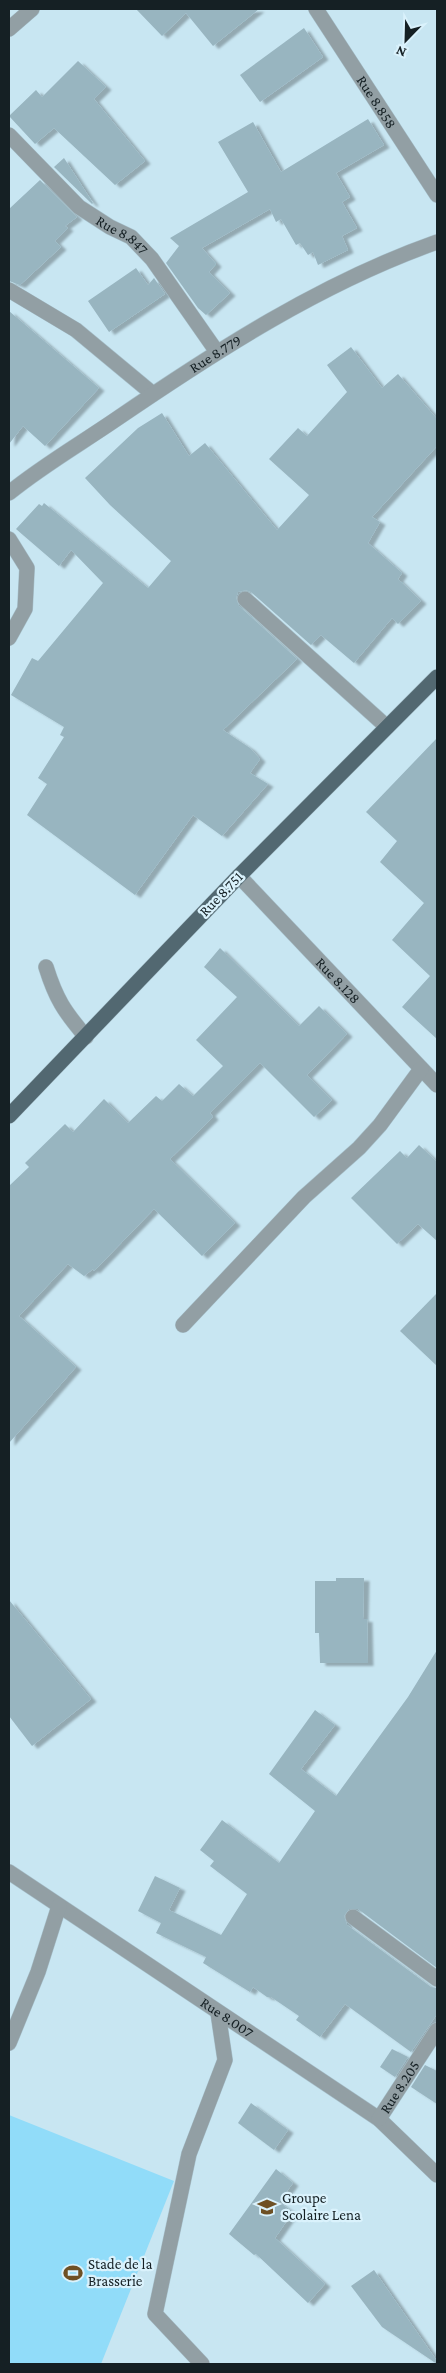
<svg xmlns="http://www.w3.org/2000/svg" width="446" height="2373" font-family="'Crimson Pro',serif">
<style>
.green{fill:#91dcf9}
.building{fill:#98b5c0;filter:url(#shadow)}
.lines{fill:none;stroke-linecap:round;stroke-linejoin:round}
.minor-casing{stroke:#a8c2cd;stroke-width:16}
.major-casing{stroke:#a8c2cd;stroke-width:16}
.minor{stroke:#929fa4;stroke-width:15}
.major{stroke:#526871;stroke-width:15}
.labels{text-anchor:middle;dominant-baseline:central;stroke-width:4.5;stroke-linejoin:round;paint-order:stroke}
.street-label{font-size:15px;fill:#152024;stroke:#daf2fc}
.poi-label{font-size:15px;fill:#152024;stroke:#daf2fc;text-anchor:start}
</style>
<defs>
<filter id="shadow"><feDropShadow dx="5.5" dy="3" stdDeviation="1" flood-color="#0004"/></filter>
</defs>
<rect width="100%" height="100%" fill="#c8e6f2"/>
<!-- green -->
<polygon class="green" points="9,2115 174,2181 101,2364 9,2364"/>
<!-- building -->
<g class="building">
<polygon points="136,9 259,9 213,46 186,13 162,36"/>
<polygon points="304,28 323,57 260,102 240,75"/>
<polygon points="78,61 106,87 94,99 145,161 115,185 54,128 35,144 9,116 36,90 42,97"/>
<polygon points="368,119 384,145 336,173 350,197 342,202 357,228 342,236 348,250 318,265 313,252 308,255 300,243 296,245 281,219 276,222 270,209 202,248 216,264 209,272 230,293 206,315 198,308 166,263 179,246 170,238 248,192 218,142 253,122 281,172"/>
<polygon points="64,158 93,203 92,204 54,167"/>
<polygon points="40,180 77,217 65,226 68,228 55,241 61,247 20,285 9,281 9,209"/>
<polygon points="136,268 148,285 154,278 165,294 109,332 88,301"/>
<polygon points="9,311 99,388 45,446 23,426 9,444"/>
<polygon points="351,347 382,388 398,374 437,419 437,446 372,517 380,522 368,543 402,573 398,579 421,601 398,624 392,618 354,663 321,635 311,645 251,592 246,590 238,592 236,598 239,606 297,659 223,730 250,748 260,759 250,773 268,784 222,836 193,815 135,895 27,815 47,784 38,778 64,737 60,735 64,727 11,695 32,658 38,661 103,583 71,550 59,566 16,529 39,504 42,506 44,503 148,588 171,561 110,505 85,478 138,428 162,413 189,456 205,443 277,530 309,495 269,459 298,428 307,436 347,392 327,365"/>
<polygon points="437,738 437,1039 402,1007 430,976 392,940 424,903 380,862 397,841 366,812"/>
<polygon points="220,948 299,1026 319,1006 347,1034 307,1075 332,1100 314,1117 260,1063 210,1113 213,1117 170,1159 235,1223 202,1256 154,1209 94,1271 93,1269 84,1276 68,1264 19,1316 76,1367 9,1443 9,1186 29,1167 25,1163 65,1124 73,1132 104,1099 128,1123 156,1096 162,1101 179,1084 193,1096 223,1066 196,1040 237,997 204,967"/>
<polygon points="419,1145 437,1162 437,1241 418,1224 397,1244 351,1198 400,1151 407,1158"/>
<polygon points="437,1293 437,1366 400,1331"/>
<polygon points="336,1578 364,1578 363,1619 367,1619 368,1663 320,1663 319,1633 315,1633 315,1581 336,1581"/>
<polygon points="9,1600 91,1699 32,1746 9,1716"/>
<polygon points="437,1650 437,1968 358,1909 349,1909 344,1916 347,1925 431,1987 437,1988 437,2014 411,2052 345,2004 320,2037 296,2020 299,2016 271,1997 267,1997 253,1987 250,1992 203,1963 206,1957 156,1933 161,1923 138,1911 155,1876 180,1888 169,1910 221,1935 247,1894 210,1866 214,1861 200,1850 222,1820 279,1863 315,1811 269,1774 315,1710 335,1725 301,1769 336,1796 408,1697"/>
<polygon points="392,2049 408,2057 395,2077 380,2067"/>
<polygon points="425,2065 437,2071 437,2104 411,2087"/>
<polygon points="251,2103 288,2130 274,2150 238,2123"/>
<polygon points="276,2169 293,2183 279,2202 293,2212 275,2238 325,2284 308,2303 256,2254 254,2255 229,2234"/>
<polygon points="374,2270 437,2361 437,2364 382,2327 351,2286"/>
</g>
<g class="lines">
<!-- minor casing -->
<g class="minor-casing">
<g id="minor">
<path id="s1" d="M316,9L437,195"/>
<polyline points="9,29 32,9"/>
<path id="s2" d="M9,135L79,207L110,227L131,237L152,259L217,352"/>
<polyline points="9,290 76,330 153,394"/>
<path id="s3" d="M9,493C42,466 80,444 115,420C216,351 321,283 437,242"/>
<polyline points="9,539 27,568 25,609 9,638"/>
<polyline points="245,599 387,727"/>
<path id="s4" d="M239,876L437,1085"/>
<path d="M46,967C56,999 64,1011 86,1037"/>
<polyline points="183,1325 304,1197 359,1148 380,1125 421,1069"/>
<path id="s5" d="M9,1872L379,2119L437,2175"/>
<polyline points="353,1917 437,1979"/>
<polyline points="9,2043 38,1972 59,1906"/>
<path id="s6" d="M379,2119L437,2030"/>
<polyline points="202,2364 155,2314 189,2154 225,2060 218,2013"/>
</g>
</g>
<!-- major casing -->
<g class="major-casing">
<polyline id="major" points="9,1116 239,876 437,677"/>
</g>
<!-- minor -->
<use href="#minor" class="minor"/>
<!-- major -->
<use href="#major" class="major"/>
</g>
<!-- icons -->
<defs>
<g id="school-bare" transform="scale(1.5)"><path d="M0-5L7-2L0 1L-7-2ZM-4 1L0 2.5L4 1V4Q0 6-4 4Z" fill="#6e5024" stroke="#daf2fc" stroke-width="2.5" paint-order="stroke"/></g>
<g id="stadium-bare" transform="scale(1.5)"><path d="M0-5a6.5 5 0 1 0 0 10a6.5 5 0 1 0 0-10ZM-3.5-1.8h7v3.6h-7Z" fill="#6e5024" stroke="#daf2fc" stroke-width="2.5" paint-order="stroke"/></g>
</defs>
<g fill-rule="evenodd">
<use href="#school-bare" x="267" y="2207"/>
<use href="#stadium-bare" x="73" y="2273"/>
</g>
<g class="labels">
<!-- street labels -->
<g class="street-label">
<text stroke="none"><textPath href="#s1" startOffset="111">Rue 8.858</textPath></text>
<text stroke="none"><textPath href="#s2" startOffset="152">Rue 8.847</textPath></text>
<text stroke="none"><textPath href="#s3" startOffset="249">Rue 8.779</textPath></text>
<text transform="translate(221 894) rotate(-46)">Rue 8.751</text>
<text stroke="none"><textPath href="#s4" startOffset="144">Rue 8.128</textPath></text>
<text stroke="none"><textPath href="#s5" startOffset="262">Rue 8.007</textPath></text>
<text stroke="none"><textPath href="#s6" startOffset="38">Rue 8.205</textPath></text>
</g>
<!-- poi labels -->
<g class="poi-label">
<text x="282" y="2198">Groupe<tspan x="282" dy="17">Scolaire Lena</tspan></text>
<text x="88" y="2264">Stade de la<tspan x="88" dy="17">Brasserie</tspan></text>
</g>
</g>
<!-- border -->
<rect width="446" height="2373" fill="none" stroke="#152024" stroke-width="20"/>
<!-- north arrow -->
<g transform="translate(406 40) rotate(203)" stroke="#daf2fc" stroke-width="4" paint-order="stroke">
<path d="M0-4L9 19L0 12L-9 19Z" fill="#152024"/>
<text y="-8" font-size="14" font-weight="bold" text-anchor="middle" fill="#152024">N</text>
</g>
</svg>
